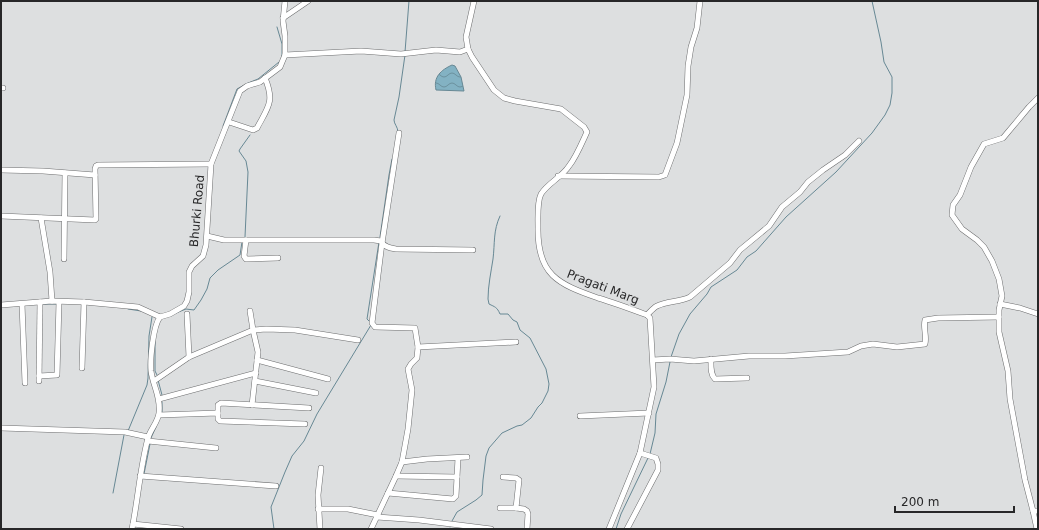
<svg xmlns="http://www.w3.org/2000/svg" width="1039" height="530" font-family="'DejaVu Sans',sans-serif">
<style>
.water{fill:url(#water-waves);stroke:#678894}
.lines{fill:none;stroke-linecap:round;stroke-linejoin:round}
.stream{stroke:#678894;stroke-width:1}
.minor-casing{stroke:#6c6d6e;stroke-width:6}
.minor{stroke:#fff;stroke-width:5}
.labels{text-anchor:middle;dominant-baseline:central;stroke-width:4;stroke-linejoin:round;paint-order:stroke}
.street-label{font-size:12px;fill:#272728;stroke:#dddfe0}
</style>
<defs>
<pattern id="water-waves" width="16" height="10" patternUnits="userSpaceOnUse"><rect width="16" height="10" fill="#83b2c3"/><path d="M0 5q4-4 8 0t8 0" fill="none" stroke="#6b919e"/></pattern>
</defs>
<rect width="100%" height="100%" fill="#dddfe0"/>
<!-- water -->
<path class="water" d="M452,65L455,66L461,77L464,91L436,90C433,77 441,70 452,65Z"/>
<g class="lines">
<!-- stream -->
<g class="stream">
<polyline points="277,27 282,44 282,57"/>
<polyline points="405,52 409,1"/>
<polyline points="223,126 237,89 248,83 258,79 279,62"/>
<path d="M398,132C398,127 394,124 394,120L399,97L405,55"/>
<polyline points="245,237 248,172 246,161 239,151 240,149 250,135"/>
<polyline points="380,237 389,175 392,159"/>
<polyline points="43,304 56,304"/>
<polyline points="128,309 141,311"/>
<polyline points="176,313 186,309 194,310 201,300 207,289 210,278 218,270 240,255 242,242"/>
<polyline points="369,321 367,319 379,242"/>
<polyline points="155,341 155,371 157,375"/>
<polyline points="671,357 679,334 690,314 707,294 711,287 737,270 747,257 756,251 786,217 836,172 872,133 885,115 890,105 892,93 892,77 884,62 881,42 872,1"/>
<polyline points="158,380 162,395"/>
<polyline points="162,412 162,402"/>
<polyline points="128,431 147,385 148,378 149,336 152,317"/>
<polyline points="151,438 156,427"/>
<polyline points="650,454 655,433 656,414 666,382 670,362"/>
<polyline points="144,474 150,444"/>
<polyline points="113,493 124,435"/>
<path d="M452,521L457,512L476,500L482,495L483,480L486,456L489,448L502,433L517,426L522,425L531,418L538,407L542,403L548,391L549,384L546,369L530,338L520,330L517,322L513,320L508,314H500C497,307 495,307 489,304L488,299C488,286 491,272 493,259C495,243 493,231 500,216"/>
<polyline points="450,528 450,529"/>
<polyline points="274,529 271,507 285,472 292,456 304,441 317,414 371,325"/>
<polyline points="616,529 621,514 648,458"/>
</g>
<!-- minor casing -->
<g class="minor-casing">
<g id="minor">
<path d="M474,1L466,37L468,49L472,57L494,90L504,98L515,101L561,109L584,127L587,132L586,134C581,145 576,157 569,166C562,177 548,183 541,194C537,202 538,218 538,227C537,275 558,284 598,298C615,303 631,309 647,315L650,318L654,387L640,453L609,529"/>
<polyline points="283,18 308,1"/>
<polyline points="285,55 361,51 401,54 436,50 460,52 468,49"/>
<polyline points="1,88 3,88"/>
<path d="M229,122L253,130L257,128C268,107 275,102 265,78"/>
<polyline points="399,133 382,243 372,323 375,327 415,328 418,347"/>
<polyline points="1,170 43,171 95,175"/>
<polyline points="558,176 659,177 665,175 677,143 687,95 688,66 691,47 697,28 700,1"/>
<polyline points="1,216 95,220 96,219 95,169 96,166 98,165 211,164"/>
<polyline points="41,218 50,272 52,301"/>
<path d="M207,236L224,240H374L381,241C384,247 390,248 396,249L473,250"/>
<polyline points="246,240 244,256 246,259 278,258"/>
<polyline points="64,259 65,173"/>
<polyline points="22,304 25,383"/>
<polyline points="1000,304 1020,308 1038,314"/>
<polyline points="1,305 52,301 84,302 138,307 160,317 170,314 184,306 187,301 189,292 189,272 192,266 203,256 206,245 211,164 240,91 247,86 260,82 280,67 285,55 285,36 283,21 285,1"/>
<polyline points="250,311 253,330 258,352 252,405"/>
<polyline points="187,314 189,357"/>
<path d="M647,315C650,312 653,308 657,306C667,301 680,302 690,297L730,263L740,250L769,226L782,207L800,192L808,182L823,170L845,155L859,141"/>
<path d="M711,359C711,366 710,374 715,379L747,378"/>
<polyline points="257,360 328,379"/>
<path d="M653,360L670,359L694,361L749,356H785L848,352L861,346L873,344L897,347L925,344C927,336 923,328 925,320L938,318L999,317"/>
<polyline points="82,368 84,302"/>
<polyline points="39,376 57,375 59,302"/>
<polyline points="39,381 40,302"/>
<polyline points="154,381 189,357 253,330 266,329 295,330 358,340"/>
<polyline points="255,381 316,393"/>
<polyline points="159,399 256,373"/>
<polyline points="218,413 218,405 221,403 309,408"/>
<polyline points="159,415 218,413 218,419 220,421 305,424"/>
<polyline points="580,416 649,413"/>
<polyline points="1,428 125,432 148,437"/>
<polyline points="148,441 216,448"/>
<polyline points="402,462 427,459 467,457"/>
<polyline points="140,476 276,486"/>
<polyline points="396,476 457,477"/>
<polyline points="503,477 516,478 519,480 516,508 524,509 527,511 528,514 527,529"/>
<polyline points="388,493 453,499 456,496 458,458"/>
<polyline points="500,508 516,508"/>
<polyline points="318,509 348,509 378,515"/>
<polyline points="1033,511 1025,480 1010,399 1008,371 999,332 999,310 1002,296 999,279 992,261 984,247 977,240 962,229 952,215 953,205 960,195 971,167 984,144 1003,138 1029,107 1038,98"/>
<polyline points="377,517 419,520 491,529"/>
<polyline points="133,524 181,529"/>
<path d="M132,529C138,499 140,468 148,438C150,430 158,422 159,413C161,397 153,386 151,371C150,359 153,326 160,317"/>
<polyline points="320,529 318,495 321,468"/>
<polyline points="371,529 396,476 402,462 408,429 412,390 408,369 411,364 417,358 418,347 516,342"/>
<polyline points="627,529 658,470 658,464 656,458 640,453"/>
<polyline points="1037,529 1033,511 1038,511"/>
</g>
</g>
<!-- minor -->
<use href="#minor" class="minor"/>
</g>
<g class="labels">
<!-- street labels -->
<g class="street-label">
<text transform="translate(197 211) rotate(-85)">Bhurki Road</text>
<text transform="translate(603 287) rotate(21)">Pragati Marg</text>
</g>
</g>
<!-- border -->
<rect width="1039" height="530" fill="none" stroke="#272728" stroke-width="4"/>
<!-- scale -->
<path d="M895 506v6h119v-6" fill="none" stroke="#272728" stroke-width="2"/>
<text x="901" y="506" font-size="12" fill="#272728" stroke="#dddfe0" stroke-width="3" paint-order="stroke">200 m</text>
</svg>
